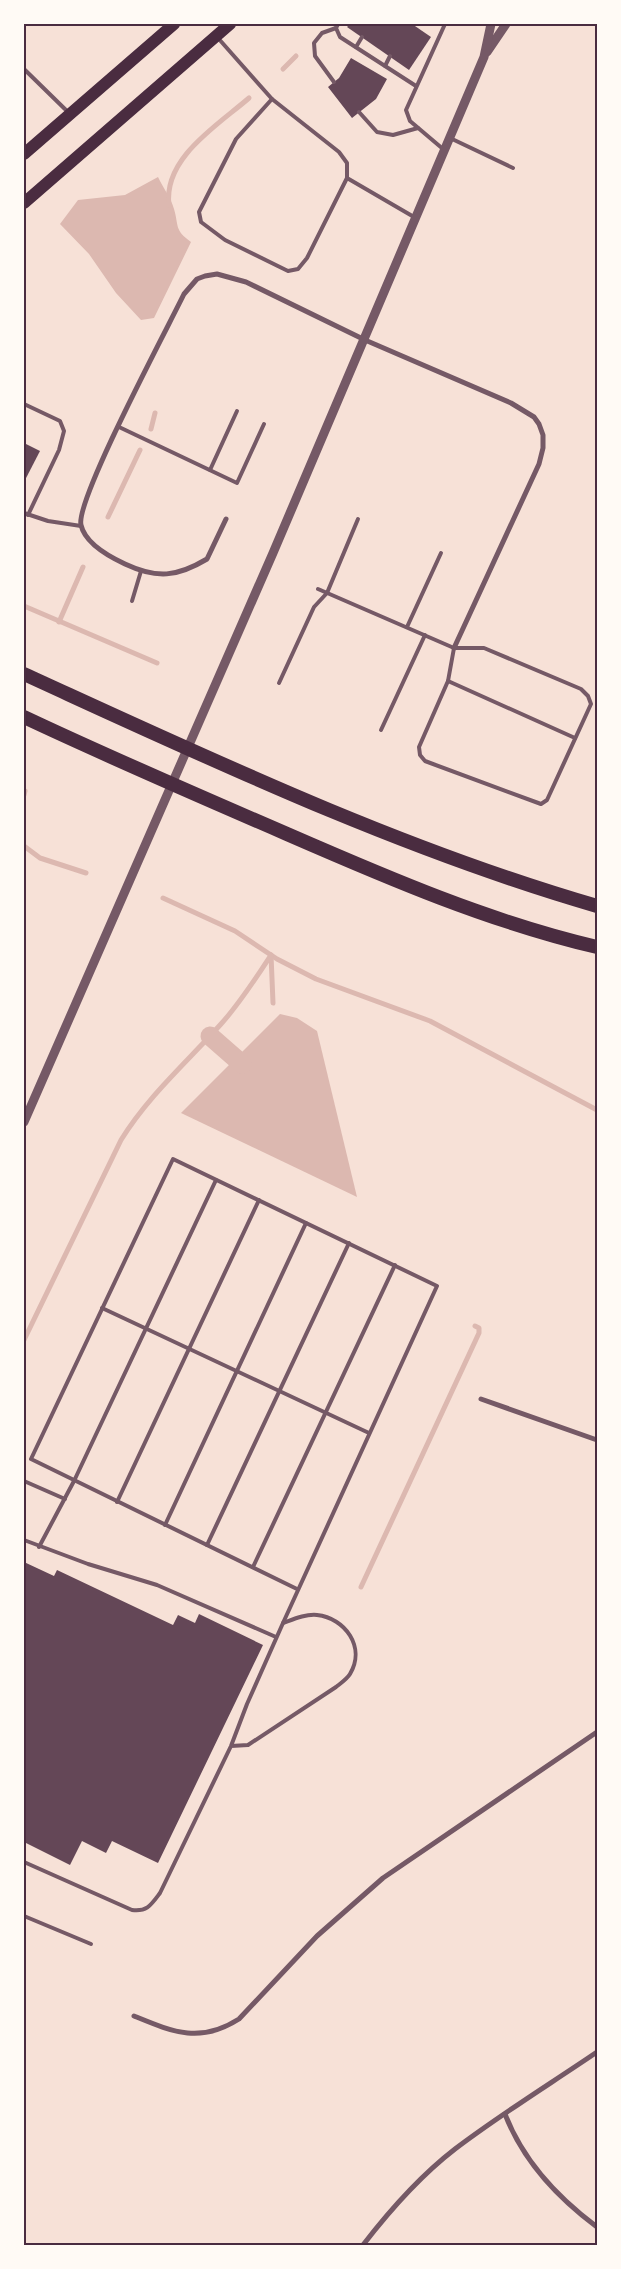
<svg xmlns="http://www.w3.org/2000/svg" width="621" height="2269" font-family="'Source Sans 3',sans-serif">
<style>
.water{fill:#dcb8b0}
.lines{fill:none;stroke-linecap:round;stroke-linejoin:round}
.stream{stroke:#dcb8b0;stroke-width:5}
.canal{stroke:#dcb8b0;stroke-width:19}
.building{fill:#644757}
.service{stroke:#755966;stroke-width:4}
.minor{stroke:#755966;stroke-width:5}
.tertiary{stroke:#755966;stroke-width:9}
.primary{stroke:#4a2c40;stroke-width:12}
.trunk{stroke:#4a2c40;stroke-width:14}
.neatline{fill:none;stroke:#4a2c40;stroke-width:2}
</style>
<rect width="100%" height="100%" fill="#f7e1d7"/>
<!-- water -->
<g class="water">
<path d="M158,177C163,188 171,198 174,209C179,226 174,230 191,242L154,318L141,320L116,293L89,254L60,224L78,200L125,195Z"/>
<polygon points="280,1014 297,1018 317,1031 357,1197 181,1113"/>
</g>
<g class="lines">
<!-- stream -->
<g class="stream">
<polyline points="283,69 296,56"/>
<path d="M169,205C163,158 218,125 249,98"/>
<polyline points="151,429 155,413"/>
<polyline points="108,517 140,450"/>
<polyline points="24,606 157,663"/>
<polyline points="59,622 83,567"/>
<polyline points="24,795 25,791"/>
<polyline points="24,846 40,858 86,873"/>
<polyline points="163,898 235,931 277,959 316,979 430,1021 597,1110"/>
<polyline points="271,955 273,1003"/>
<path d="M24,1340L121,1140C148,1096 187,1062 221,1024C240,1003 256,978 271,955"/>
<polyline points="361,1587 479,1333 479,1328 475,1326"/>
</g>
<!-- canal -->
<polyline class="canal" points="210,1036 242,1064"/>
</g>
<!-- building -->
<g class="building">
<polygon points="350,24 412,24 431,37 409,70 347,27"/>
<polygon points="351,58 387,79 376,99 352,118 328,87 339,78"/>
<polygon points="24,443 40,451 24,482"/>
<polygon points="24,1562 54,1576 57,1570 173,1625 178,1615 195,1623 199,1614 263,1645 158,1863 112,1841 106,1853 82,1841 70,1865 24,1842"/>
</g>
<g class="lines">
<!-- service -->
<g class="service">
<polyline points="338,24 336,28 340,37 416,86"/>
<polyline points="24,25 25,24"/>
<polyline points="218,38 272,99 339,152 347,163 347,178 414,217"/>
<polyline points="356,47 362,37"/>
<polyline points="385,66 390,56"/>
<polyline points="24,69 69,113"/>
<polyline points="334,82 315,56 314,43 322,33 336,28"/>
<polyline points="272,99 236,139 199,212 201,222 225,240 288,271 298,269 307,258 347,178"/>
<polyline points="359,112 377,132 393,135 418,128"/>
<polyline points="450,138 513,168"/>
<polyline points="443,149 410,121 406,110 445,24"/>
<polyline points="24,404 60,421 64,431 59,450 28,515"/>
<polyline points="119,427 237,483 264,424"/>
<polyline points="210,470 237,411"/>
<polyline points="24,513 48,521 81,526"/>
<polyline points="318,589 454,648 484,648 581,689 588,696 591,704 547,800 541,804 425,761 420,755 419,747 448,681 454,648"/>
<polyline points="132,601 141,571"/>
<polyline points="407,627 441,553"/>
<polyline points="448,681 575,738"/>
<polyline points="279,683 314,607 327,593 358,519"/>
<polyline points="381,730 425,635"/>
<polyline points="102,1308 369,1433"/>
<polyline points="24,1481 65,1499"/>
<polyline points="117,1502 259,1200"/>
<polyline points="165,1525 306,1223"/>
<polyline points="24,1540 88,1564 157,1585 276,1637"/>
<polyline points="207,1545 349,1243"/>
<polyline points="39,1547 74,1481 216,1180"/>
<polyline points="253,1567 395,1265"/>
<polyline points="283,1623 437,1286 173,1159 31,1459 297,1589"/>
<path d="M24,1862L132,1910C147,1912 151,1905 160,1893L231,1746L247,1704L283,1623C294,1619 305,1614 317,1615C345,1618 366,1647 350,1674C347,1679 341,1683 336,1687L248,1745L231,1746"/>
<polyline points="24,1916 91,1944"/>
</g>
<!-- minor -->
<g class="minor">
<path d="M226,519L207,559C177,577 157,579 125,564C110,557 85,543 81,525C75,501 168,327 184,294L197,279L205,276L217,274L246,282L365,340L511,403L534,417L539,424L543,435V448L539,464L454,648"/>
<polyline points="481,1399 597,1440"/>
<path d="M134,2016C173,2032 200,2044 239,2019L317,1936L383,1878L597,1732"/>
<path d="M505,2114C523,2161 558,2198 597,2227"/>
<path d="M363,2245C390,2210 420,2176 455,2149C501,2114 550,2084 597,2052"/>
</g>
<!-- tertiary -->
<g class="tertiary">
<polyline points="487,52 506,24"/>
<polyline points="24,1122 273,553 484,57 491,24"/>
</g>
<!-- primary -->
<g class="primary">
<polyline points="24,154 174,24"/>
<polyline points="24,203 230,24"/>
</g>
<!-- trunk -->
<g class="trunk">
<path d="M24,674C210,759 400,849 597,906"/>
<path d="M24,717C111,758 199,796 287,834C388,878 490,922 597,947"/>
</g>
</g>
<!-- border -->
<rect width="621" height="2269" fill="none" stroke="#fffaf5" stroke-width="50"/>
<rect x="25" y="25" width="571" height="2219" class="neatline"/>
</svg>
